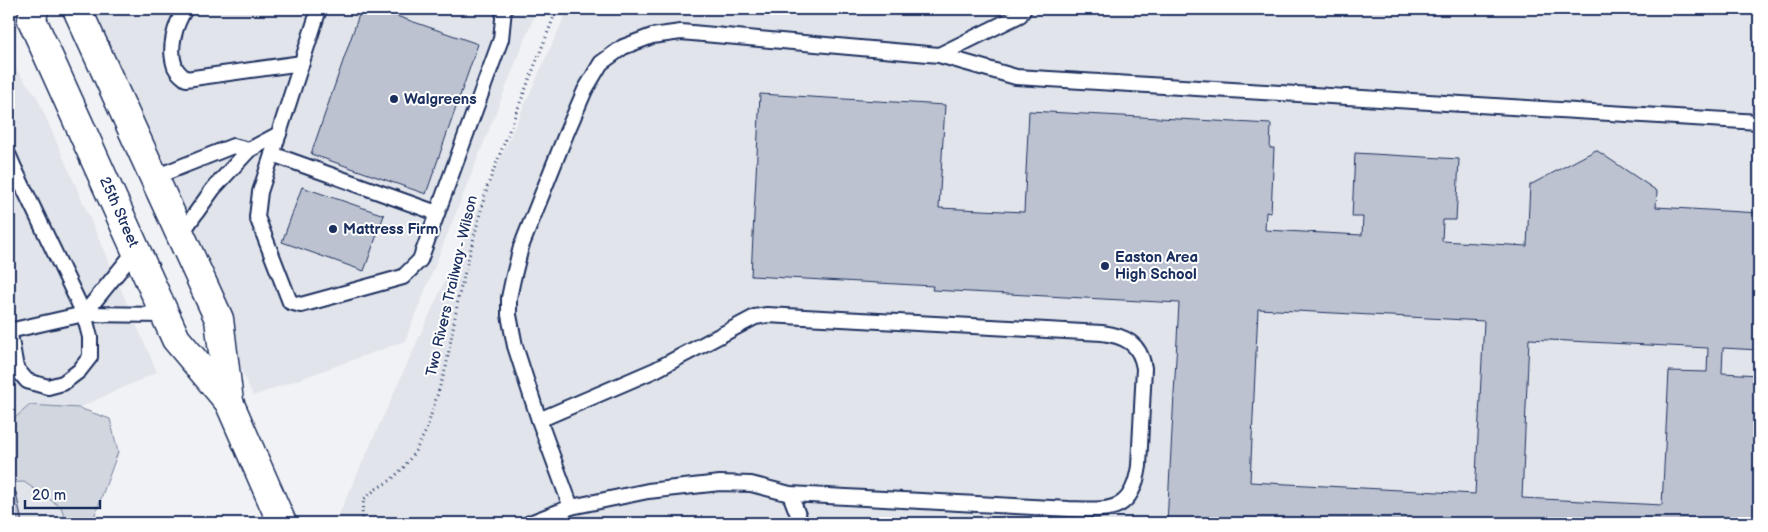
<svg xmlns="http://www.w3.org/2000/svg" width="1768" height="532" font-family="'Balsamiq Sans',sans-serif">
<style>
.built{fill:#e1e4ea}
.green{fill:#d2d6df;stroke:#76829e}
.building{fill:#bcc2d0;stroke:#1b2f5e;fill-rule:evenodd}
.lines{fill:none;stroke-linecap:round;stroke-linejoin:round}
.lane-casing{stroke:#1b2f5e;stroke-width:18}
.primary-casing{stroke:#1b2f5e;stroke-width:31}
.path{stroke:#1b2f5e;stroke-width:3;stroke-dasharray:1 4;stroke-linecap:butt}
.lane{stroke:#fff;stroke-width:14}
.primary{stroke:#fff;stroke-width:28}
.poi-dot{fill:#1b2f5e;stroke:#fff;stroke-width:2}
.labels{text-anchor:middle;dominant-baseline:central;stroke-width:4;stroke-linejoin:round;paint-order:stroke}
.poi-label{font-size:15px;font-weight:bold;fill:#1b2f5e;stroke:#fff;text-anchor:start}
.street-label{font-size:15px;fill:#1b2f5e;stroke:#fff}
</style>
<rect width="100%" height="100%" fill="#f1f2f5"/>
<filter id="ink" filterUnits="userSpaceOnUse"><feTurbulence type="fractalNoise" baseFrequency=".02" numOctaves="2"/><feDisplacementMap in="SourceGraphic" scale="10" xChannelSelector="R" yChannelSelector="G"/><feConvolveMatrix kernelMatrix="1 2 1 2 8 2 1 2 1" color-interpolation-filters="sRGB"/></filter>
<g filter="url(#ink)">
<!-- built -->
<g class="built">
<polygon points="90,9 537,9 405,341 253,396 88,11"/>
<polygon points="568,9 1759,9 1759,523 335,523"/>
<polygon points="9,60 37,97 157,372 79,408 30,405 9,423"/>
<polygon points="24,482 61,507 67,523 9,523 9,487"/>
</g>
<!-- green -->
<polygon class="green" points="30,405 79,408 110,419 118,452 92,523 67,523 61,507 24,482 9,483 9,423"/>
<!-- building -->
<g class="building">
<polygon points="361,9 376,9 478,44 426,194 311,154"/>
<path d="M760,94L945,105L939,208L1024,212L1029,111L1271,124L1270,148H1274L1271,213L1266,212L1265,230L1362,235L1363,217H1352L1355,153L1459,159L1456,220H1443L1442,241L1527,246L1530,185L1596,150L1657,191L1656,207L1759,213V350L1723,348L1722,373L1759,375V523H1167L1179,303L932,290L933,286L751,276ZM1258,309L1484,321L1475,494L1250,482ZM1529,339L1708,348L1707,372L1669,371L1662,505L1522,498Z"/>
<polygon points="302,187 384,215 364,271 282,242"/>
<polygon points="16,492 22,523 9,523 9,493"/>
</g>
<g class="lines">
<!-- lane casing -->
<g class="lane-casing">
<g id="lane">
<path d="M185,9C175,25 168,48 175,67C177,71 182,76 186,79L302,63"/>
<polyline points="319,9 260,192 257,217 290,302 301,305 403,277 420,260 501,39 504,9"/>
<polyline points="939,55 1020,15 1024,9"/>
<polyline points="272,154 437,213"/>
<polyline points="9,156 15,170 9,189"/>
<polyline points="9,171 15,170 84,314 90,337 90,357 79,371 63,383 48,387 27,381 16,368 9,329"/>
<polyline points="155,177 233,146 249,150"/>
<polyline points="181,234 213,189 249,150 279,134"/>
<polyline points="84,314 136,250"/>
<polyline points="9,331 84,314 165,315"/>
<polyline points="790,494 801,523"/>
<polyline points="571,507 539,420 515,346 509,315 509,298 513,279 521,247 566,134 585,90 601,63 623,47 652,36 681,32 939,55 1016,77 1759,122"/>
<path d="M530,523L571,507L648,491L720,483L751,484L790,494L1069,509C1109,510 1132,514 1139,466L1144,368C1140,343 1125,336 1102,333L767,315L755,317L655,370L539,420"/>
</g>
</g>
<!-- primary casing -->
<g class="primary-casing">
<g id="primary">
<polyline points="34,9 32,20 176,339 229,402"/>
<polyline points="77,9 219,319 229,402 282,523"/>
</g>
</g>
<!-- path -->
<polyline class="path" points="363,523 362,510 364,499 376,489 391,480 404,467 416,450 426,431 446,367 459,295 487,187 557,9"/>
<!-- lane -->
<use href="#lane" class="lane"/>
<!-- primary -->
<use href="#primary" class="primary"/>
</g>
</g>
<!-- markers -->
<g class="poi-dot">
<circle cx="394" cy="99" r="5"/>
<circle cx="333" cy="229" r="5"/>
<circle cx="1105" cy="266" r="5"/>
</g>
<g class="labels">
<!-- poi labels -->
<g class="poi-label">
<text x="404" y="99">Walgreens</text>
<text x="343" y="229">Mattress Firm</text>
<text x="1115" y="257">Easton Area<tspan x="1115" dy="17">High School</tspan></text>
</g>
<!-- street labels -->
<g class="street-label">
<text transform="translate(119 212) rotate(66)">25th Street</text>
<text transform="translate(452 286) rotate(-77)">Two Rivers Trailway - Wilson</text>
</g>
</g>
<!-- margin -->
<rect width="1768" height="532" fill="none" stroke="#fff" stroke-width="30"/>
<rect x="15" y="15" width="1738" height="502" fill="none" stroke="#1b2f5e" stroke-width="2" filter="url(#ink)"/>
<!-- scale -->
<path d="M25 500v8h75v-8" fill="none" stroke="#1b2f5e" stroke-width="2.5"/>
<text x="32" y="500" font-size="15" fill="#1b2f5e" stroke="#ffffff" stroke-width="4" paint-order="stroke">20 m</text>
</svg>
